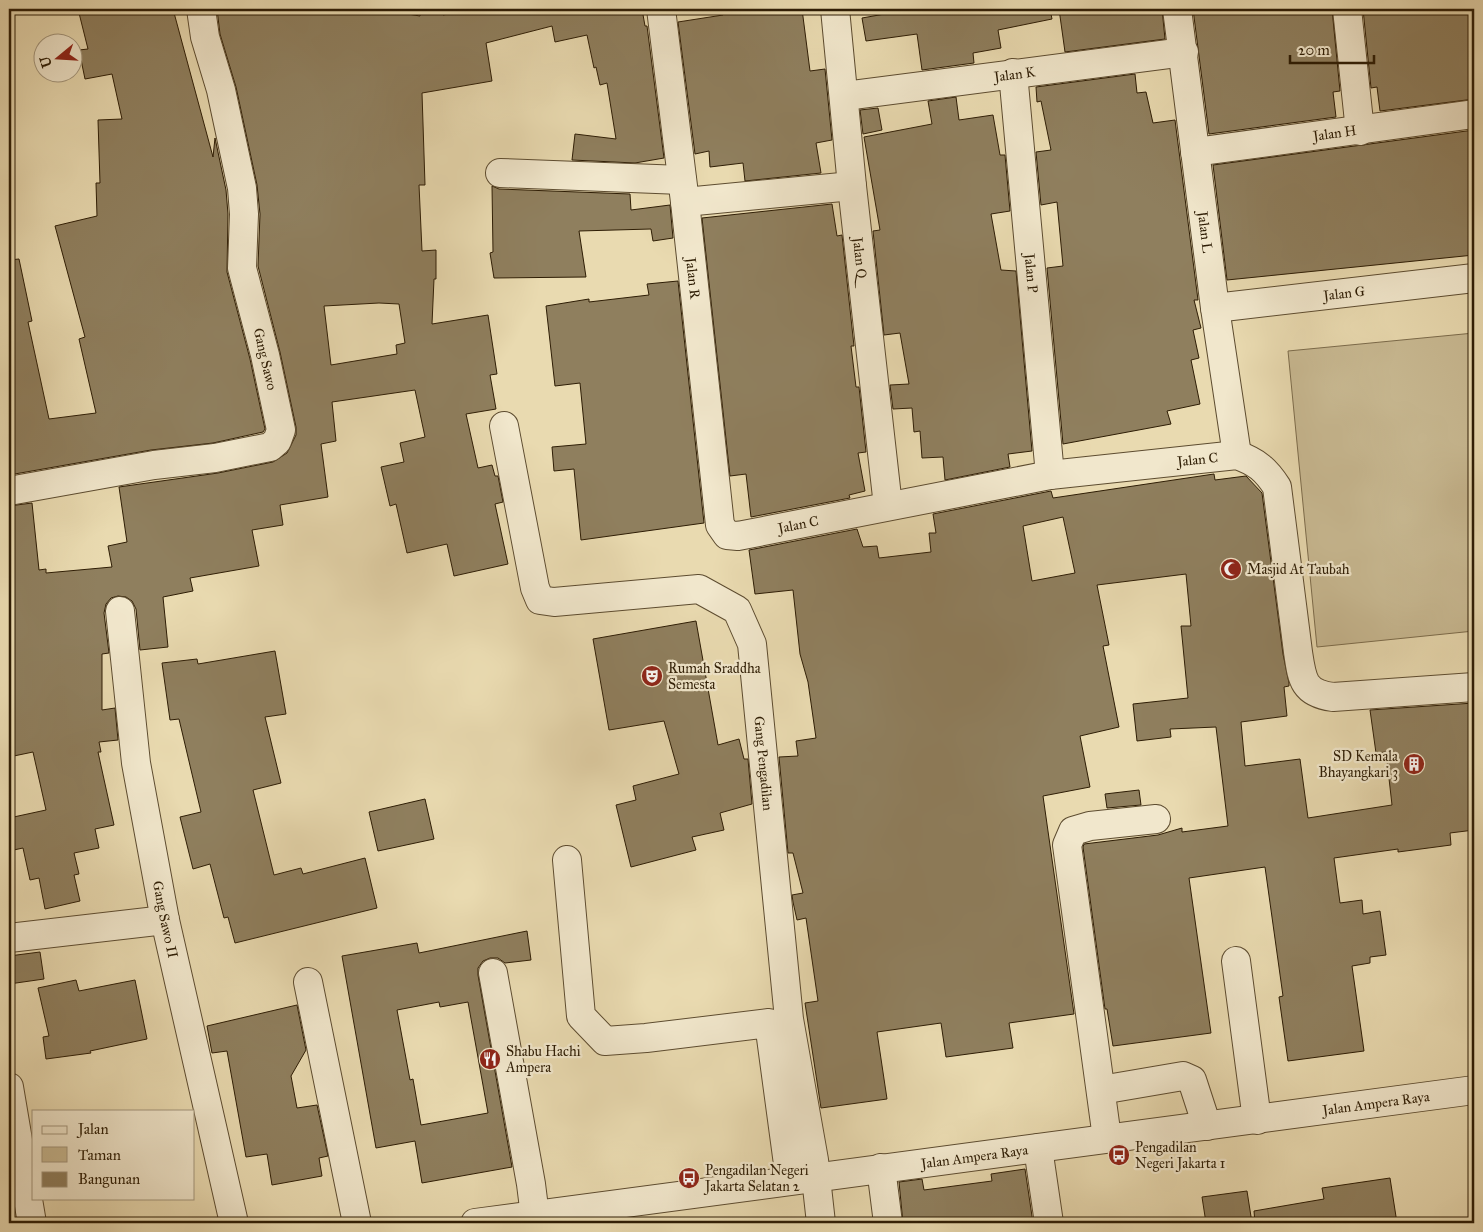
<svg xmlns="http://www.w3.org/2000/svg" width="1483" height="1232" font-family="'IM FELL Great Primer',serif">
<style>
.green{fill:#c9ba93;stroke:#7c6c4c}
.building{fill:#8f7f5e;stroke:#2e1d05;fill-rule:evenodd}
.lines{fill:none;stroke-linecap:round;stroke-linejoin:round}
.minor-casing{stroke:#5d4c30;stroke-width:30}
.minor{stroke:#f1e7cc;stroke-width:28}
.labels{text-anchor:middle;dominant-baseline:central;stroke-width:4.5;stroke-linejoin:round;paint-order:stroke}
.street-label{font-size:14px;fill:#2e1d05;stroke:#f1e7cc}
.poi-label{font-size:14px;fill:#2e1d05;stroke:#f1e7cc;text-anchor:start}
</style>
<rect width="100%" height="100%" fill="#e9dab0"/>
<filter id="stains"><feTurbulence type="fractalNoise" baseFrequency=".004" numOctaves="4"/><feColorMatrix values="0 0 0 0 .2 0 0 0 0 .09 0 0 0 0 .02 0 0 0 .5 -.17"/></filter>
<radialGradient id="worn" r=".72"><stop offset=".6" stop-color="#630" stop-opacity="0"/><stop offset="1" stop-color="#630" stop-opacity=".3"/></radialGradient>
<!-- green -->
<polygon class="green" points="1474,333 1474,631 1317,647 1288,351"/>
<!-- building -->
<g class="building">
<polygon points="78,9 173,9 213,157 215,138 226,190 228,214 227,272 250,359 265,429 263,432 213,443 151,450 9,475 9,260 19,259 32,321 28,322 49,419 96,413 79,339 85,337 55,226 97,216 96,183 100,183 98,120 122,119 112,74 85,79 79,50 88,49"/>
<path d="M217,9L337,11L338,9H378L420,16V9H443V15L473,9H642L645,26H647L664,158L635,163L572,160L575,134L616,139L607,83L600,85L596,67L594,68L587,35L555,42L552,26L486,43L492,81L422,93L425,185H419L422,251L436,250V279H434L432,324L488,315L497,374L490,375L496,409L466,414L478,468L492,465L495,476H498L503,502L495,504L508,564L454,576L447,544L407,553L396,504L390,506L381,467L404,462L400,443L425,437L415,390L332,402L336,441L321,444L328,497L280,505L283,525L252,530L259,566L190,578L193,591L163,597L168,647L140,650L136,609L132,601L126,597L118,596L111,598L106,604L104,613L109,653L102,654V710L115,708L118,740L99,742L101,752H98L114,825L95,829L99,848L74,853L79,874L74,875L80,901L45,909L39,878L30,880L23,848L9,851V818L46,810L33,752L9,757V506L32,503L39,570L46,569V573L112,567L108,546L127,542L119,487L218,473L273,462L287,453L296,435V427L280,352L258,266L260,214L257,185L236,87L220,34ZM379,303L399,304L405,343L396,345L397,354L331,365L324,306Z"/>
<polygon points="744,9 802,9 810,71 825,69 832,140 816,143 821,173 745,181 743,163 710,167 709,151 695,154 678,22 723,15 723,12"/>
<polygon points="913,9 1050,9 1052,19 998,30 1001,48 973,53 974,63 922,70 917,34 866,41 862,18"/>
<polygon points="1059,9 1162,9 1165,39 1065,52"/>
<polygon points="1193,9 1332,9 1340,91 1333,92 1336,117 1209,134"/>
<polygon points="1363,9 1474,9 1474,99 1380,111 1377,87 1371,88"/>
<polygon points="1135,74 1137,93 1146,92 1153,123 1175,120 1198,300 1194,300 1201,328 1193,330 1199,358 1191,360 1200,404 1167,411 1171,424 1063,444 1047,268 1063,266 1057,202 1041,205 1036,152 1051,150 1041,101 1037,102 1036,87"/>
<polygon points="956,97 959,120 993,115 1000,155 1005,155 1010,211 991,214 1001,270 1016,271 1032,451 1008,454 1010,467 945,480 943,457 922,458 920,431 914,432 912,408 893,409 890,385 909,384 900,333 884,335 873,231 880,230 864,137 932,124 928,101"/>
<polygon points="878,108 882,130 863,134 860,110"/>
<polygon points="1474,130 1474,255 1227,280 1213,165"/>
<polygon points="492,186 499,189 630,194 631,210 670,205 673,238 653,241 651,229 579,231 586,277 494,278 490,253 493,252"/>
<polygon points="832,204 837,236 842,235 854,346 851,346 856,387 859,387 866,452 858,453 865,491 849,495 850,498 751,517 746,474 730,476 702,218"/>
<polygon points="678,281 704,523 581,540 574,469 554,471 552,447 586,444 580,383 555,386 546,306 589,299 589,302 649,295 647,284"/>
<path d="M1214,474L1215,480L1246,476L1262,493L1283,654L1289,683V686L1284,687L1287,716L1241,722L1245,766L1300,759L1308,818L1392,805L1386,752L1376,753L1370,710L1474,703V830L1450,833L1451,845L1398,852V849L1334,858L1340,903L1362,900L1363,914L1380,911L1386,955L1370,957V963L1352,966L1364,1051L1288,1061L1279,997L1283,996L1265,867L1189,878L1211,1033L1113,1046L1107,1009H1105L1083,847L1084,844L1158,835L1182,828V832L1228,826L1216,727L1170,729L1171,737L1137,741L1133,704L1188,698L1181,626H1191L1186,574L1097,585L1109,645L1103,646L1119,727L1080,736L1090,787L1043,796L1074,1014L1009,1023L1013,1048L946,1057L941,1023L877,1032L887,1099L821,1108L805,1003L818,1001L806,918L797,920L793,902L792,895L803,893L793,853H788L779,757L798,756L796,741L816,738L808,682L800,654L793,590L755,594L749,550L857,529L863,547L877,546L879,558L931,552L929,533H936L933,514L1051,491L1053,498ZM1063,517L1075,573L1032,581L1023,526Z"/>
<polygon points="696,621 718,745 739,739 744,759 748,759 752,804 720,813 724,830 692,837 696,850 631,867 616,805 636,800 633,786 679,774 664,721 609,730 593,639"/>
<polygon points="275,651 286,714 265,717 281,783 253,790 274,875 301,868 303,874 365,858 377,908 235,943 228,917 224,918 210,864 193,869 180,817 201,812 179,719 170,720 162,663 197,659 198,664"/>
<polygon points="1139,790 1141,805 1107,808 1105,794"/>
<polygon points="425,799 434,839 378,851 369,812"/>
<path d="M527,931L531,960L505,963L498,958H490L483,961L478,968V975L512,1167L422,1183L415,1141L376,1148L342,956L417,943L419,953ZM439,1002L440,1007L468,1002L488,1113L421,1125L413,1079L410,1080L397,1010Z"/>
<polygon points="40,952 44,979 9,984 9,956"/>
<polygon points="76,980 79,991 135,980 147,1039 90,1051 91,1053 46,1059 43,1037 49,1036 38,988"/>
<polygon points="297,1005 306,1050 291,1076 297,1108 317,1105 328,1156 319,1158 322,1176 272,1185 267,1154 246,1157 227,1051 212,1053 207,1026"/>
<polygon points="1025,1169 1033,1223 903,1223 899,1182 922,1179 924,1190 992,1181 991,1174"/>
<polygon points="1390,1178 1397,1223 1255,1223 1254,1211 1324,1199 1322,1188"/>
<polygon points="1247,1191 1252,1223 1206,1223 1202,1197"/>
</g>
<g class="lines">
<!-- minor casing -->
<g class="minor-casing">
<g id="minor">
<path id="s1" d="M661,9L685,202L720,525L727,535L738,536L1050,475L1237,455C1257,462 1266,470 1277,487L1298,652C1302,679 1303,693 1333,697L1474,687"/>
<path id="s2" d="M835,9L852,186L888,506"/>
<path id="s3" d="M1177,9L1215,308L1237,455"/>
<polyline points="1347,9 1360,131"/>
<path id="s4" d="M1013,73L1050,475"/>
<path id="s5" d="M845,96L1184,52"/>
<path id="s6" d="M1195,152L1474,114"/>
<polyline points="500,173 682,180"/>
<polyline points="685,202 852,186"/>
<path id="s7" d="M1215,308L1474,278"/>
<path id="s8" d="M504,426L535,588L540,600L554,602L699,589L737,610L752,644L789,1019L814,1160L821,1223"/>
<polyline points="9,491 154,465 215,458 270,447 277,441 281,430 265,355 242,268 244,214 242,188 221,90 205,37 201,9"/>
<path id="s9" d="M120,611L136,763L165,920L234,1223"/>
<polyline points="567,860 581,1016 605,1041 646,1038 769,1023 790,1179"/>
<polyline points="9,938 165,920"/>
<polyline points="1236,961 1257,1120"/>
<polyline points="493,973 531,1184 535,1216"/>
<polyline points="308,982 357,1223"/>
<polyline points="9,1087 32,1223"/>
<polyline points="1101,1090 1183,1076 1192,1080 1207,1126"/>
<polyline points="1107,1138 1067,845 1073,831 1090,826 1156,819"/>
<polyline points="1038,1148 1049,1223"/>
<polyline points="881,1168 888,1223"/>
<path id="s10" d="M475,1223L1474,1090"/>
</g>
</g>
<!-- minor -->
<use href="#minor" class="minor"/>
</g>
<!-- icons -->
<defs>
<g id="mosque-disc" transform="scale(1.125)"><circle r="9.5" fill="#8f2418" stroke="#f1e7cc"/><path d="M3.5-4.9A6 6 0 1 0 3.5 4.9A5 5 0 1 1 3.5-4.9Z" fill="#fff"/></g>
<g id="theatre-disc" transform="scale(1.125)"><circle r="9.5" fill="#8f2418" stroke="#f1e7cc"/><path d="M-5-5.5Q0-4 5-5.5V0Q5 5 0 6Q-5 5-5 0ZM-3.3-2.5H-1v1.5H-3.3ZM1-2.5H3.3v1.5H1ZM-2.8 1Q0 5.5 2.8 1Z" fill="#fff"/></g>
<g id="building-disc" transform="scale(1.125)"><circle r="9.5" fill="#8f2418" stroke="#f1e7cc"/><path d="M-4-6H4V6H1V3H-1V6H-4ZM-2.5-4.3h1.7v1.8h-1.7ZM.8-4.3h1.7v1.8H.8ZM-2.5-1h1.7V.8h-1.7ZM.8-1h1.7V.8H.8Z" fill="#fff"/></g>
<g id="restaurant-disc" transform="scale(1.125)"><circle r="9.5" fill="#8f2418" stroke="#f1e7cc"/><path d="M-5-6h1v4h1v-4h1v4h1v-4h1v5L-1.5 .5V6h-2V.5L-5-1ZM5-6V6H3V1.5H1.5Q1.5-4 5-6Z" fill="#fff"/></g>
<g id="bus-disc" transform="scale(1.125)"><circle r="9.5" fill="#8f2418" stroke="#f1e7cc"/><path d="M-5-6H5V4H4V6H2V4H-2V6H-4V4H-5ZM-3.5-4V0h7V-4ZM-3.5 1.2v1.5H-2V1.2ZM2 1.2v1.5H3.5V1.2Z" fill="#fff"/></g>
</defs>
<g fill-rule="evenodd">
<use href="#mosque-disc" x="1231" y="569"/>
<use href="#theatre-disc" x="652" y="676"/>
<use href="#building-disc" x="1414" y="764"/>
<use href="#restaurant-disc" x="490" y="1059"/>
<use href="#bus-disc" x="1119" y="1155"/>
<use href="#bus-disc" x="689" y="1178"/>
</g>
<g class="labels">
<!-- street labels -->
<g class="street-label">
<text stroke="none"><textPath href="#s5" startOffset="171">Jalan K</textPath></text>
<text stroke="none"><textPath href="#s6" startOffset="141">Jalan H</textPath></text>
<text stroke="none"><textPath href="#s3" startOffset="225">Jalan L</textPath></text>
<text stroke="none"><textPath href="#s2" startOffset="250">Jalan Q</textPath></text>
<text stroke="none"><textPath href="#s4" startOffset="201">Jalan P</textPath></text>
<text stroke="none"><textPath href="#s1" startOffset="271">Jalan R</textPath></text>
<text stroke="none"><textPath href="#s7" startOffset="130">Jalan G</textPath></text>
<text transform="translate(265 359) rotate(77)">Gang Sawo</text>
<text stroke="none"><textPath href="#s1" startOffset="1009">Jalan C</textPath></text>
<text stroke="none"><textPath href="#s1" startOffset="604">Jalan C</textPath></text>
<text stroke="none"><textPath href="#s8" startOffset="538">Gang Pengadilan</textPath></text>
<text stroke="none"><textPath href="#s9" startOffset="312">Gang Sawo II</textPath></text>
<text stroke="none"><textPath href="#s10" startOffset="909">Jalan Ampera Raya</textPath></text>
<text stroke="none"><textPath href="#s10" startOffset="504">Jalan Ampera Raya</textPath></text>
</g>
<!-- poi labels -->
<g class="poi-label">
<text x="1247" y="569">Masjid At Taubah</text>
<text x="668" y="668">Rumah Sraddha<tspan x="668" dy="16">Semesta</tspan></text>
<text x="1398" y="756" text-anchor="end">SD Kemala<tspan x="1398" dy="16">Bhayangkari 3</tspan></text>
<text x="506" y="1051">Shabu Hachi<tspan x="506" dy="16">Ampera</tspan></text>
<text x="1135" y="1147">Pengadilan<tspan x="1135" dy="16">Negeri Jakarta 1</tspan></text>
<text x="705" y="1170">Pengadilan Negeri<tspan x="705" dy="16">Jakarta Selatan 2</tspan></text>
</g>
</g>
<!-- margin -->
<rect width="1483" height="1232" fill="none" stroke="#e9dab0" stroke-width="30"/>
<rect x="10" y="10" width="1463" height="1212" fill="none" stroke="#2e1d05" stroke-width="2.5"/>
<rect x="15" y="15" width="1453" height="1202" fill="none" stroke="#2e1d05"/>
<!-- legend -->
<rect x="32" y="1110" width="162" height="90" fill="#f1e7cc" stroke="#a3967c"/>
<rect x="42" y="1126" width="25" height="8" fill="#f1e7cc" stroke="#a3967c"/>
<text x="78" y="1134" font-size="15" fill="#2e1d05">Jalan</text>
<rect x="42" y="1147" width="25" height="15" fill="#c9ba93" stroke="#a3967c"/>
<text x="78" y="1160" font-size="15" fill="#2e1d05">Taman</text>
<rect x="42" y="1172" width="25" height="15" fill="#8f7f5e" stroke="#a3967c"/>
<text x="78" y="1184" font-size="15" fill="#2e1d05">Bangunan</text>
<!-- north arrow -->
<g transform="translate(58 58) rotate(252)"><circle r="24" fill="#f1e7cc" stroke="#a3967c"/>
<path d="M0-4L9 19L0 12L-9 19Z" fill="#8f2418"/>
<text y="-8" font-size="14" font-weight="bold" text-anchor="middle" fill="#2e1d05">U</text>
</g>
<!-- scale -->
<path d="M1290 55v8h84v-8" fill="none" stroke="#2e1d05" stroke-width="2.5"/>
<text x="1298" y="55" font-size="15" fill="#2e1d05" stroke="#f1e7cc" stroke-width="4" paint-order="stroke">20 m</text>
<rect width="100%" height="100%" filter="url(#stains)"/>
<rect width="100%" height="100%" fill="url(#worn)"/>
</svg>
